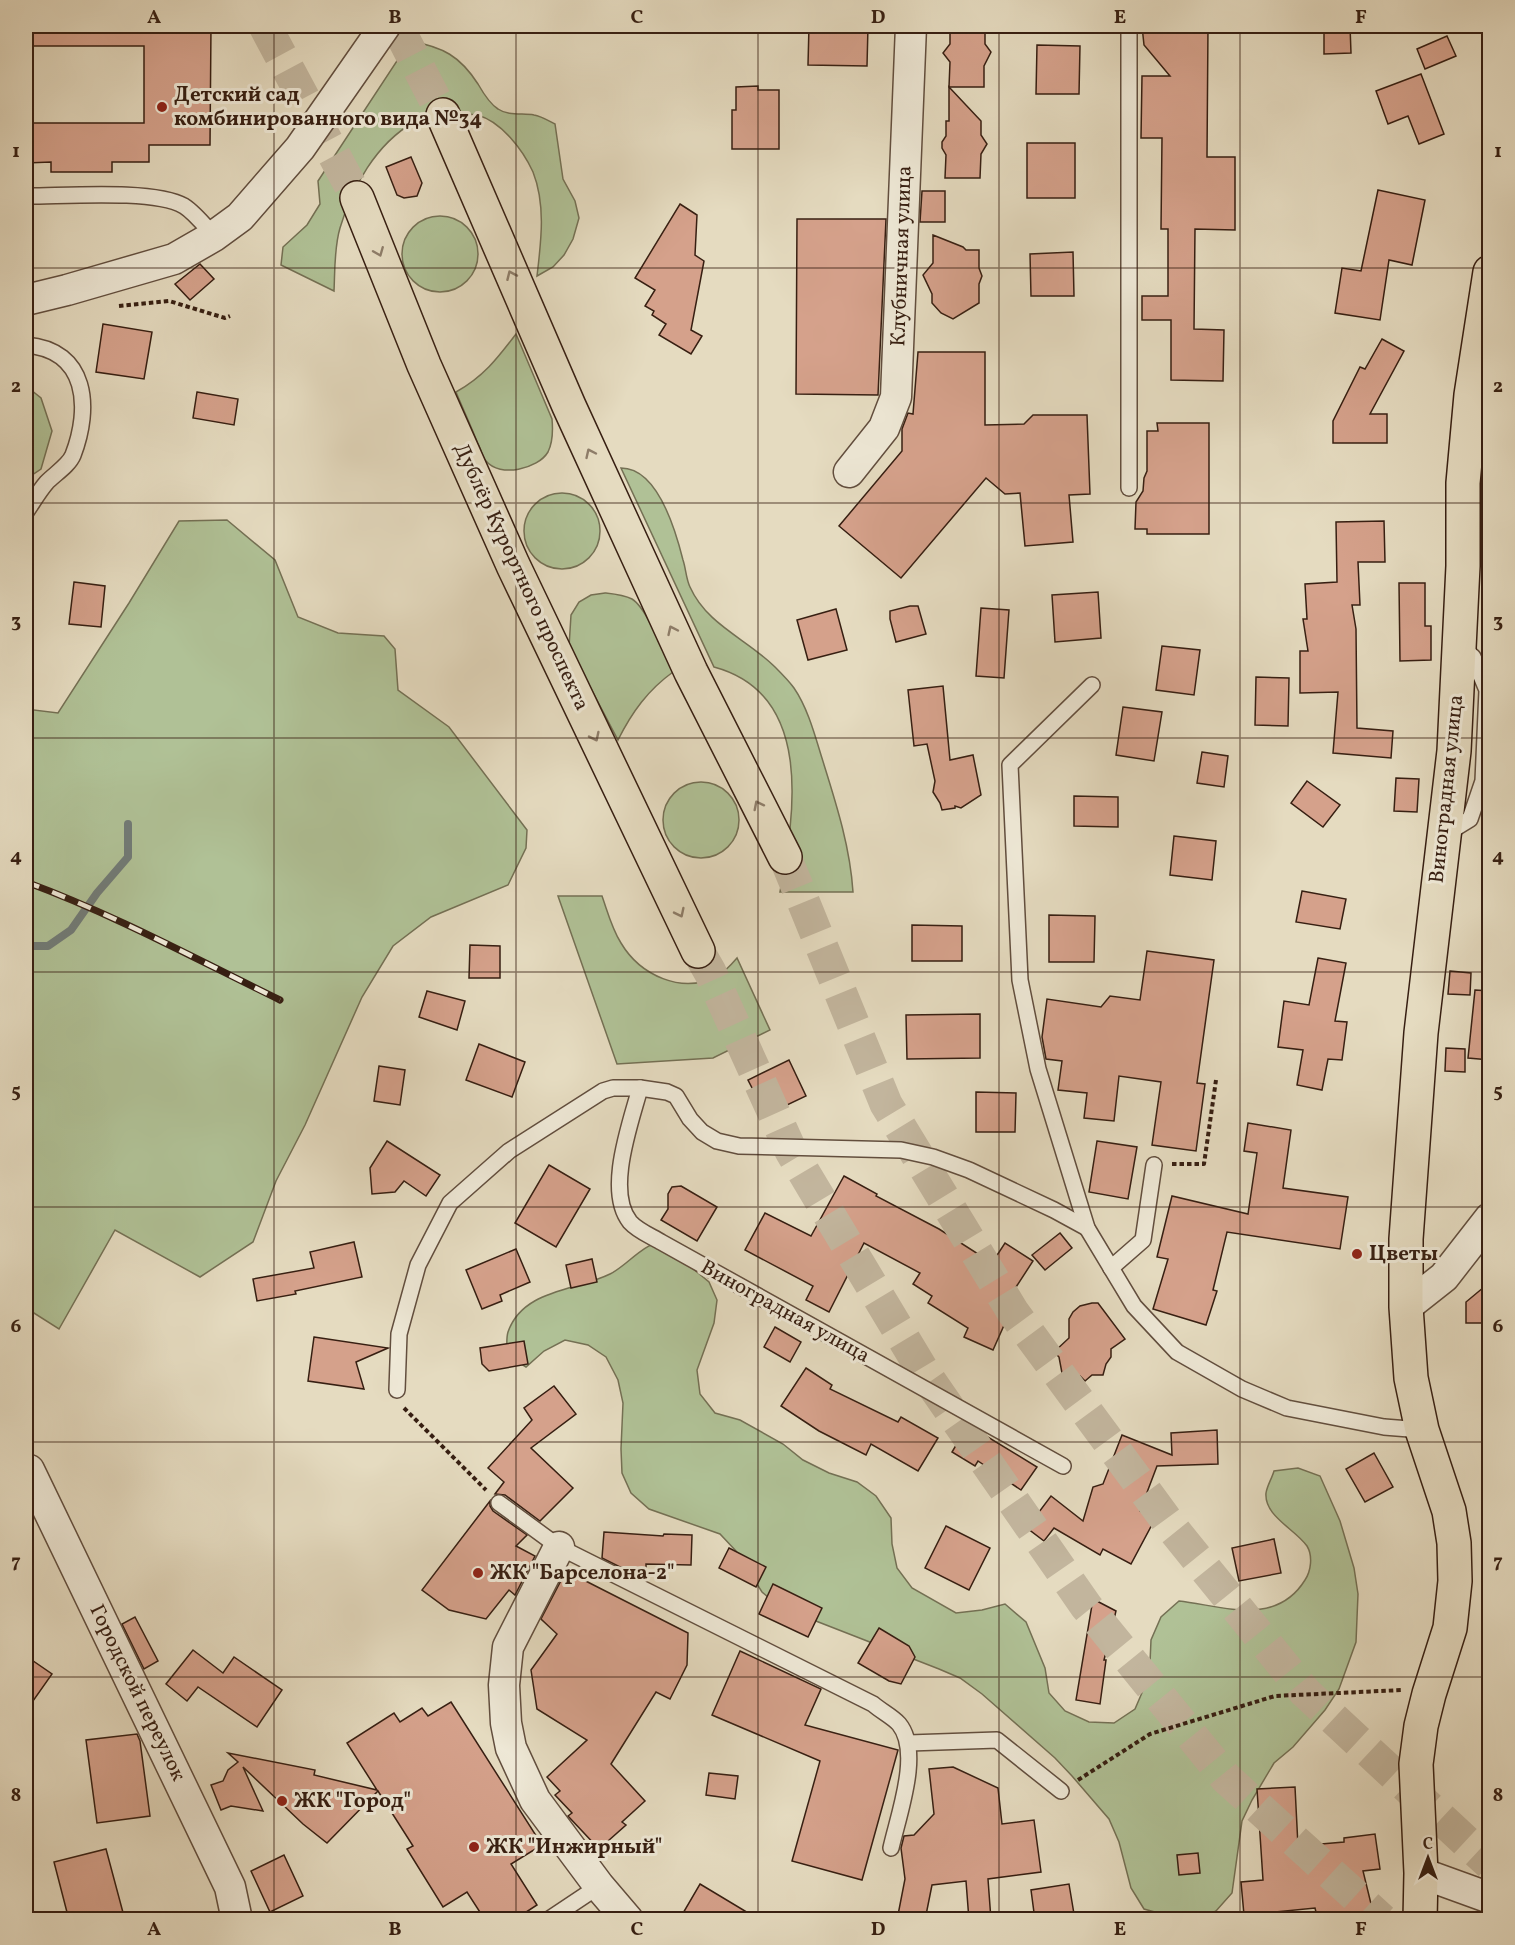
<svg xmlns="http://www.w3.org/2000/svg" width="1515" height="1945" font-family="Vollkorn,serif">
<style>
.green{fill:#b0c196;stroke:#747054;stroke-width:1.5}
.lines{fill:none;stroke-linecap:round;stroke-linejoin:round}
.stream{stroke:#717b77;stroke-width:8}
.building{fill:#d5a18b;stroke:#371f12;stroke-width:1.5}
.primary-tunnel{stroke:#c2b59d;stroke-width:33;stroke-dasharray:33 16;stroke-linecap:butt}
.lane-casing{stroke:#624e3e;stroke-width:18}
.street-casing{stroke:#624e3e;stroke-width:33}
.primary-casing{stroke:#371f12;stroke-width:36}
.path{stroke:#371f12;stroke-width:4;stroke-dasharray:4.5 3;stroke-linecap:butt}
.lane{stroke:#eee8d6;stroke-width:15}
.street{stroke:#eee8d6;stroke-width:30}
.primary{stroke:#e5dbc0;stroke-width:33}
.rail-casing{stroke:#371f12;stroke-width:7}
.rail{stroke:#eee8d6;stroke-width:4.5;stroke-dasharray:14;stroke-linecap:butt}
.oneway{stroke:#8e7d69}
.grid{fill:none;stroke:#371f12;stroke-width:1.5;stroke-opacity:0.55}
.poi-dot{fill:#8f2418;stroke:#eee8d6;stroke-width:2}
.labels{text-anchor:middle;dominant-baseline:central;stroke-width:6;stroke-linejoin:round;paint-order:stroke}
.poi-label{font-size:21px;font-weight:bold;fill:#371f12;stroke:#eee8d6;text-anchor:start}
.street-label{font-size:21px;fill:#371f12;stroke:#eee8d6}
.neatline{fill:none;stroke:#371f12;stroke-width:2}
.grid-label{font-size:20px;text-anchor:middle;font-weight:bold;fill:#371f12}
</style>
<rect width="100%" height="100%" fill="#e5dbc0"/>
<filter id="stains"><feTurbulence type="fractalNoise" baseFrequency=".00333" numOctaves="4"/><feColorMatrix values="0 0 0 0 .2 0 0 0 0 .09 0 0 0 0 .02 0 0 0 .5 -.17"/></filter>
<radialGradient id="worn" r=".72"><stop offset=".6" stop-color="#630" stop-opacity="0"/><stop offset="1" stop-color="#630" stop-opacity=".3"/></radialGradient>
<!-- green -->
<g class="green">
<path d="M410,41C443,47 460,56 478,84C482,91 490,104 498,109C508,116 523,113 534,115C541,116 549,121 555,124L563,179L575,201L579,218L573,239L564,255L553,267L537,276C541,242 546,205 533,172C523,150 501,121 477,115C465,113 452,113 440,115C432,116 421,118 414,122C376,144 352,187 340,228C334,248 335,271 334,291L281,265L283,247L307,225L320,204L318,181Z"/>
<circle cx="440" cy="254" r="38"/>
<path d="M516,334L552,419C553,430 553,442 548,452C538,469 500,478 486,461C482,457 481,449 478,444C471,426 463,409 456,392C483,377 497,359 516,334Z"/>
<polygon points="26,386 41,398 52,431 41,469 26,479"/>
<path d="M621,468C658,468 676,532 683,560C686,569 686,579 690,587C707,625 747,639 775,667C781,673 789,681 794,688C807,707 814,732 821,755C835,800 850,845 853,892H780C795,814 814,694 714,667Z"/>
<circle cx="562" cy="531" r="38"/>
<polygon points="227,520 275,560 298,617 338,633 384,636 395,649 398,690 449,727 527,830 526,848 508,885 431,917 393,946 362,997 305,1125 276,1181 253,1242 200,1277 115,1230 59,1329 26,1308 26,709 58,713 129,603 179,521"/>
<path d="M605,593C614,594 624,595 632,599C647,608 665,655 673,672C648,690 632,712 618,740L569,647L571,615L579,602L591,595Z"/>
<circle cx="701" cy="820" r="38"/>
<path d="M558,896H602C608,913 612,929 621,943C640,975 682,995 717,976C725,972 731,965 737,958L770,1030L713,1058L617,1064Z"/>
<path d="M661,1242L709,1282L717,1300L714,1323L697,1370L700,1394L715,1413L740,1420L783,1444L803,1460L829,1473L857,1482L876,1496L891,1518L892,1544L897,1568L912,1588L956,1613L982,1610L1005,1604L1026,1622L1045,1668L1049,1693L1065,1711L1089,1722L1114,1723L1135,1709L1144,1688L1150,1663L1151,1640L1161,1617L1179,1601C1223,1606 1276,1627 1305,1580C1311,1571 1313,1556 1307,1546C1295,1529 1264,1516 1266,1493C1267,1486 1272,1478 1274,1471L1298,1468L1320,1476L1340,1521L1354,1568L1358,1594L1356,1642L1339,1689L1325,1710L1293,1747L1274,1763L1252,1800L1242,1821L1232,1893L1216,1911L1202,1919H1180L1144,1909L1131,1888L1119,1842L1109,1819L1072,1776L1055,1758L982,1694L960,1678L939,1669L780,1607L762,1592L736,1551L720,1534L649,1509L631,1493L622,1473L621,1449L623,1403L618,1380L606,1357L588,1345L565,1340L544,1351L526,1367L507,1355C507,1348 506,1338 508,1332C523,1289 576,1291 610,1274C628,1265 641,1245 661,1242Z"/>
</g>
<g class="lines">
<!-- stream -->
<polyline class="stream" points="26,946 48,946 71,930 97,893 128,857 128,824"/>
</g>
<!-- building -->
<g class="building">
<polygon points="26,26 211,26 210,145 149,145 149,162 112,162 112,172 51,172 51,162 26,163 26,123 144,123 144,46 26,46"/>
<polygon points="809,26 868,26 867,66 808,65"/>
<polygon points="973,26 985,26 985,44 991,52 984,66 984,87 949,87 950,62 943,53 950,44 950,29 970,29"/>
<polygon points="1142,26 1208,26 1207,157 1235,157 1235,230 1195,229 1194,329 1224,330 1223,381 1171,380 1171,320 1142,320 1142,296 1168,296 1168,229 1161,229 1162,138 1141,138 1142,76 1170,76 1144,45"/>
<polygon points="1324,26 1350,26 1351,53 1324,54"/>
<polygon points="1447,36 1456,56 1425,69 1417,49"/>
<polygon points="1037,45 1080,46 1079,94 1036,94"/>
<polygon points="1421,74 1444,134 1419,144 1408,116 1388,124 1376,91"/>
<polygon points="758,86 758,90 779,90 779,149 732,149 732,110 736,110 736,87"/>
<polygon points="949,87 981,121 981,135 987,144 981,154 980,178 945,178 946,155 942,148 942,142 946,136 946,121 949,121"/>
<rect x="1027" y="143" width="48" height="55"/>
<polygon points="411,157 422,183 417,196 404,198 397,195 386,167"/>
<polygon points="1378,190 1425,200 1412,265 1389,260 1380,320 1335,313 1342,268 1361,271"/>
<polygon points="922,191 945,191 945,222 920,222"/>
<polygon points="680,204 697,215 695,255 704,261 691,330 702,336 691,354 659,335 666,324 652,315 654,311 645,306 655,290 635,278"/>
<polygon points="797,219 886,219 878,395 796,394"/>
<polygon points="933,235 963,247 966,250 979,250 979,268 982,276 979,284 979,303 953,319 941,313 932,303 932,294 923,275 933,263"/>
<polygon points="1073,252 1074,296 1031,296 1030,254"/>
<polygon points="200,264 214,279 190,300 175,284"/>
<polygon points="103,324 152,332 144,379 96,372"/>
<polygon points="1382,339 1404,351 1370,414 1387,414 1387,443 1333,443 1333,421 1360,367 1365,369"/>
<polygon points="918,352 985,352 985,425 1024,424 1033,415 1087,415 1090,494 1069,495 1073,542 1025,546 1020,493 1005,494 986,478 901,578 839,526 902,451 902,429 908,413 913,414"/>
<polygon points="197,392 238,399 234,425 193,418"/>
<polygon points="1157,423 1209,423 1209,534 1147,534 1147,529 1135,529 1136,502 1143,491 1144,478 1147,471 1147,431 1158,431"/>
<polygon points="1384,521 1385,562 1358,562 1360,605 1352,605 1356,629 1357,728 1393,731 1391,758 1333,753 1338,692 1300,693 1300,651 1308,651 1303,619 1307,619 1305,584 1337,582 1336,522"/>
<polygon points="74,582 105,586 101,627 69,624"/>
<polygon points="1399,583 1425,583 1425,626 1431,626 1431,660 1400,661"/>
<polygon points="1098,592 1101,638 1055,642 1052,595"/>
<polygon points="910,606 918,606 926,634 896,642 890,619 890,611"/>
<polygon points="981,608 1009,610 1004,678 976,676"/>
<polygon points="836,609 847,650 808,660 797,620"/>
<polygon points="1162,646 1200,650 1194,695 1156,690"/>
<polygon points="1256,677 1289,678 1288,726 1255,725"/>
<polygon points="943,686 950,760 973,755 981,795 961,808 955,806 955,808 942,810 940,803 933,792 935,781 927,744 914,746 908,690"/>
<polygon points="1123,707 1162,712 1154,761 1116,755"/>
<polygon points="1202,752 1228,756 1224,787 1197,783"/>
<polygon points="1396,778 1419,779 1417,812 1394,811"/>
<polygon points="1307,781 1340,805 1323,827 1291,803"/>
<polygon points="1074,796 1118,797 1118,827 1074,826"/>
<polygon points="1174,836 1216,841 1212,880 1170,875"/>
<polygon points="1302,891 1346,899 1340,929 1296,922"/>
<polygon points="1049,915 1095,916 1094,962 1049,962"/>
<polygon points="912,925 962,926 962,961 912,961"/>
<polygon points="470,945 500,946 500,978 469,978"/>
<polygon points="1147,951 1214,960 1197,1083 1205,1084 1196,1151 1152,1145 1161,1082 1119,1076 1114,1121 1084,1118 1087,1093 1058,1090 1062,1061 1046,1059 1042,1037 1047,999 1101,1007 1110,996 1140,1000"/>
<polygon points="1318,958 1346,963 1335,1021 1347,1022 1342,1060 1328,1059 1322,1090 1297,1085 1303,1050 1278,1047 1284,1001 1309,1005"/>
<polygon points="1450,971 1471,973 1470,995 1448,994"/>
<polygon points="1475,990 1490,991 1490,1060 1468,1058"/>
<polygon points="427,991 465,1001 457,1030 419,1017"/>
<polygon points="980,1014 980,1058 907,1059 906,1015"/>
<polygon points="479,1044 525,1062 512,1097 466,1080"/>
<polygon points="1446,1048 1465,1049 1465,1072 1445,1071"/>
<polygon points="789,1060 806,1096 766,1115 748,1080"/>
<polygon points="379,1066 405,1070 400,1105 374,1101"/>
<polygon points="976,1092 1016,1093 1015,1132 976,1132"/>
<polygon points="1248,1123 1291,1130 1283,1188 1348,1197 1340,1249 1227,1232 1213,1290 1217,1291 1206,1325 1153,1309 1168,1259 1157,1257 1172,1196 1248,1214 1257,1153 1244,1151"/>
<polygon points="387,1141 440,1175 426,1196 404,1181 395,1192 372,1194 370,1168"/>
<polygon points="1097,1141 1137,1147 1128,1199 1089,1192"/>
<polygon points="549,1165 590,1189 556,1247 515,1223"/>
<polygon points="844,1176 877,1194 876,1196 939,1229 992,1263 1005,1243 1033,1261 1001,1310 1009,1314 993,1350 964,1337 968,1328 928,1303 932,1296 913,1284 920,1273 864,1243 829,1312 806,1300 813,1286 745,1250 765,1213 811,1236"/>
<polygon points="681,1186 717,1207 697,1241 661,1220 668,1209 668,1194 672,1187"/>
<polygon points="1060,1233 1072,1248 1045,1270 1032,1255"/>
<polygon points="354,1242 362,1277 295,1291 296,1294 257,1301 253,1279 314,1268 310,1252"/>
<polygon points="516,1249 530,1282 500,1295 502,1301 482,1309 466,1270"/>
<polygon points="592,1259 597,1282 571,1288 566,1265"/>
<polygon points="1490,1282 1490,1323 1466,1323 1466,1302"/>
<polygon points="1092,1303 1098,1303 1125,1339 1111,1349 1111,1357 1106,1364 1103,1375 1092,1375 1085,1381 1080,1376 1062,1373 1059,1357 1054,1352 1069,1338 1069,1319 1073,1312 1080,1306"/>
<polygon points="775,1327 801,1342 790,1362 764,1347"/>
<polygon points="314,1337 388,1348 356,1362 364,1389 308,1381"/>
<polygon points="524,1341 528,1364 489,1371 482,1364 480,1348"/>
<polygon points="806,1368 832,1385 830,1389 898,1422 901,1417 938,1438 918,1471 871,1444 866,1455 819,1431 781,1406"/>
<polygon points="554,1386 576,1414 531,1448 573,1488 540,1521 505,1495 495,1494 504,1482 488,1468 532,1420 524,1408"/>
<polygon points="968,1425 1037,1467 1021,1490 978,1461 975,1466 952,1452"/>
<polygon points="1217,1430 1218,1464 1157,1466 1140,1511 1155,1519 1131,1564 1103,1549 1100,1555 1054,1528 1044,1541 1027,1528 1051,1496 1083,1521 1093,1487 1103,1484 1122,1435 1172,1455 1171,1433"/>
<polygon points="1374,1453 1393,1487 1365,1502 1346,1469"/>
<polygon points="490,1501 490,1506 493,1511 527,1535 516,1546 535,1556 515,1595 509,1590 486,1619 449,1610 422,1590"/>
<polygon points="946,1526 990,1548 969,1590 925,1568"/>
<polygon points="604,1532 663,1536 664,1534 692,1535 691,1565 646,1564 646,1568 620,1567 602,1558"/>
<polygon points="1274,1539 1281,1573 1239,1581 1232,1548"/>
<polygon points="729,1548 766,1567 756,1587 719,1568"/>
<polygon points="566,1571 688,1633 687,1665 670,1699 656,1692 611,1764 645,1801 622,1822 626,1825 599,1849 568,1816 572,1813 555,1795 560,1791 547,1777 587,1740 537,1709 531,1670 557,1634 541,1619"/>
<polygon points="773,1584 822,1608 808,1637 759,1614"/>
<polygon points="1093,1599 1116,1611 1104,1660 1106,1660 1100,1704 1076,1700"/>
<polygon points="135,1617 158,1661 144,1669 122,1624"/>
<polygon points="879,1628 909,1646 915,1657 901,1684 889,1681 858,1663"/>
<polygon points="193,1650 223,1673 234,1657 282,1690 257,1727 198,1687 187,1701 166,1684"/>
<polygon points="740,1651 821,1689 805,1725 898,1750 862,1880 792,1861 820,1761 712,1715"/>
<polygon points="26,1656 52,1674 26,1711"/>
<polygon points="451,1702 542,1845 511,1864 537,1905 514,1920 485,1920 467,1892 443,1907 407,1849 413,1846 378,1791 327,1843 303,1824 243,1767 263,1811 231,1806 221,1810 211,1785 223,1781 228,1770 238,1762 228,1753 315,1770 314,1775 377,1790 347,1743 394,1713 400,1722 422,1708 428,1716"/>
<polygon points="137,1734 140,1741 150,1816 97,1823 86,1740"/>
<polygon points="953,1767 998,1788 1002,1824 1034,1820 1041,1872 988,1879 991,1920 969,1920 966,1881 932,1885 925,1920 897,1920 905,1879 901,1848 904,1836 914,1835 934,1814 929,1769"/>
<polygon points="709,1773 738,1776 735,1799 706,1795"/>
<polygon points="1295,1787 1298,1846 1344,1842 1344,1838 1375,1834 1380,1869 1363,1871 1373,1912 1342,1920 1318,1920 1315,1908 1244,1915 1241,1882 1263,1880 1257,1789"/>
<polygon points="106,1849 125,1920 69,1920 54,1862"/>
<polygon points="1198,1853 1200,1873 1179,1875 1177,1855"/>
<polygon points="284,1855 303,1896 270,1912 251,1871"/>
<polygon points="700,1884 760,1920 679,1920"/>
<polygon points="1069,1884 1075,1920 1035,1920 1031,1890"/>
</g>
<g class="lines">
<!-- primary-tunnel -->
<g class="primary-tunnel">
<polyline points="265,26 357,198"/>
<polyline points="397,26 443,115"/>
<polyline points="785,857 886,1104 1013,1312 1173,1529 1305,1692 1490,1864"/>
<polyline points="698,951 710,972 791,1151 923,1371 1086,1606 1226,1778 1382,1920"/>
</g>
<!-- lane casing -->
<g class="lane-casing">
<g id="lane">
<polyline points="1129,26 1129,488"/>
<path d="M29,196C65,196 155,189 184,206C195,213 205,226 214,236"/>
<path d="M26,345C88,350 91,408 73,455C69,465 55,474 47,482C39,491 33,502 26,512"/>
<polyline points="1092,685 1010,765 1020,980 1038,1069 1087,1228 1134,1306 1177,1352 1242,1389 1287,1408 1384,1427 1422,1430"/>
<polyline points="1444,835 1470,819 1483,781 1487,690 1473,657 1462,647"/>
<path d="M640,1088C631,1122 605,1191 630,1222C638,1231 651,1236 661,1242L1063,1466"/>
<polyline points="1111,1268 1143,1240 1154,1165"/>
<polyline points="397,1390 399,1334 418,1265 450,1203 509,1151 603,1091 613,1088 640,1088 667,1092 676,1096 690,1119 702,1132 717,1141 739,1146 901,1150 933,1157 969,1170 1054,1210 1087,1228"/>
<path d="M499,1503L559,1547L873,1704C881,1711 893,1717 899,1724C922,1752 898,1816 891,1848"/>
<polyline points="909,1743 997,1740 1061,1791"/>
<polyline points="548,1920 599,1886"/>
</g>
</g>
<!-- street casing -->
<g class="street-casing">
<g id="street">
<polyline points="26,300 67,290 174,259 214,236 240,217 300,148 385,26"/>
<polyline points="849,472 884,428 896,397 911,26"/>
<polyline points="1406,1307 1444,1277 1490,1218"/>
<polyline points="29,1470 230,1887 237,1920"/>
<polyline points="559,1547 508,1647 504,1685 506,1723 511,1748 535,1800 599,1886 628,1920"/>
<polyline points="1421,1873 1490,1898"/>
</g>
</g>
<!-- primary casing -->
<g class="primary-casing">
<g id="primary">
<polyline points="443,115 569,406 691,672 785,857"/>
<polyline points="357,198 424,365 513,565 698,951"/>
<polyline points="1420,1920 1421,1873 1416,1764 1421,1726 1429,1694 1450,1628 1455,1581 1454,1543 1449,1511 1422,1430 1411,1378 1406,1307 1406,1239 1421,1033 1454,751 1463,566 1463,483 1471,395 1490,272"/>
</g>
</g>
<!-- path -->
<g class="path">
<polyline points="119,306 169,301 225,318 230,316"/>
<polyline points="1172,1164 1204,1164 1216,1080"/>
<polyline points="404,1408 486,1490"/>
<polyline points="1078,1780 1150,1734 1275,1696 1402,1690"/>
</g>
<!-- lane -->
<use href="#lane" class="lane"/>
<!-- street -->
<use href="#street" class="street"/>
<!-- primary -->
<use href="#primary" class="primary"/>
<!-- rail casing -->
<g class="rail-casing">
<path id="rail" d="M26,882C113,914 196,959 280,1000"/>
</g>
<!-- rail -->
<use href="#rail" class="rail"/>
</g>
<!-- one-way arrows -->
<defs><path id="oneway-chevron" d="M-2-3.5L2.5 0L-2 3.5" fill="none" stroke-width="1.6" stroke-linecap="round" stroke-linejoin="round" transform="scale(1.5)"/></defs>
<g class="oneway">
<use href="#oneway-chevron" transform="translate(379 252) rotate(68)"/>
<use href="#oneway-chevron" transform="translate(511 275) rotate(-114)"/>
<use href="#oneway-chevron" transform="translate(590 453) rotate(-115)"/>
<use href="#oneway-chevron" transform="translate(672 630) rotate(-115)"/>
<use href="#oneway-chevron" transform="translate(595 737) rotate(64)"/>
<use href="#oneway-chevron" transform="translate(758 805) rotate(-117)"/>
<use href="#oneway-chevron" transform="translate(680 913) rotate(64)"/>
</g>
<!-- grid -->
<path class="grid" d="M274,26V1920M516,26V1920M758,26V1920M999,26V1920M1240,26V1920M26,268H1490M26,503H1490M26,738H1490M26,972H1490M26,1207H1490M26,1442H1490M26,1677H1490"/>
<!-- markers -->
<g class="poi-dot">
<circle cx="162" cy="107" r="6"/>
<circle cx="1357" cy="1254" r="6"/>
<circle cx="478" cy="1573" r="6"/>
<circle cx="282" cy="1801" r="6"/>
<circle cx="474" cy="1847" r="6"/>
</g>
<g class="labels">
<!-- poi labels -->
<g class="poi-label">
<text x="174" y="95">Детский сад<tspan x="174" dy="24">комбинированного вида №34</tspan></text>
<text x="1369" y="1254">Цветы</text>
<text x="490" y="1573">ЖК "Барселона-2"</text>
<text x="294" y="1801">ЖК "Город"</text>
<text x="486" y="1847">ЖК "Инжирный"</text>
</g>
<!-- street labels -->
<g class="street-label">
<text transform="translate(902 256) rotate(-88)">Клубничная улица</text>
<text transform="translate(521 577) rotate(65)">Дублёр Курортного проспекта</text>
<text transform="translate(1447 789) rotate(-84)">Виноградная улица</text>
<text transform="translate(785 1312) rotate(29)">Виноградная улица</text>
<text transform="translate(137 1693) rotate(64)">Городской переулок</text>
</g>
</g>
<!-- margin -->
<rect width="1515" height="1945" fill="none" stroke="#e5dbc0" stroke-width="66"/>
<!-- north arrow -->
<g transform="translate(1428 1858)" stroke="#eee8d6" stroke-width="4.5" paint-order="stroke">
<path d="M0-4.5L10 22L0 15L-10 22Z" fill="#371f12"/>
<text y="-9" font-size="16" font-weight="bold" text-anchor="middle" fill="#371f12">С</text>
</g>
<rect x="33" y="33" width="1449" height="1879" class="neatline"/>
<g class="grid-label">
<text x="154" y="23">A</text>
<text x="395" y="23">B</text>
<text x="637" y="23">C</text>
<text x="878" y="23">D</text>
<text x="1120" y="23">E</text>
<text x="1361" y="23">F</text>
<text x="16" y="157">1</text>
<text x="1498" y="157">1</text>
<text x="16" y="392">2</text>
<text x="1498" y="392">2</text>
<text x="16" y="627">3</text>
<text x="1498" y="627">3</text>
<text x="16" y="862">4</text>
<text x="1498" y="862">4</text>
<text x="16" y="1097">5</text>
<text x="1498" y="1097">5</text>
<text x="16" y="1332">6</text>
<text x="1498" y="1332">6</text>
<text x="16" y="1567">7</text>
<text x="1498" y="1567">7</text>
<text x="16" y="1801">8</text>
<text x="1498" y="1801">8</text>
<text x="154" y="1935">A</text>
<text x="395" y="1935">B</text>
<text x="637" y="1935">C</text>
<text x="878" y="1935">D</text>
<text x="1120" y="1935">E</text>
<text x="1361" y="1935">F</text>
</g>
<rect width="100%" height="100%" filter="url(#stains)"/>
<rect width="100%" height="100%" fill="url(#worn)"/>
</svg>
